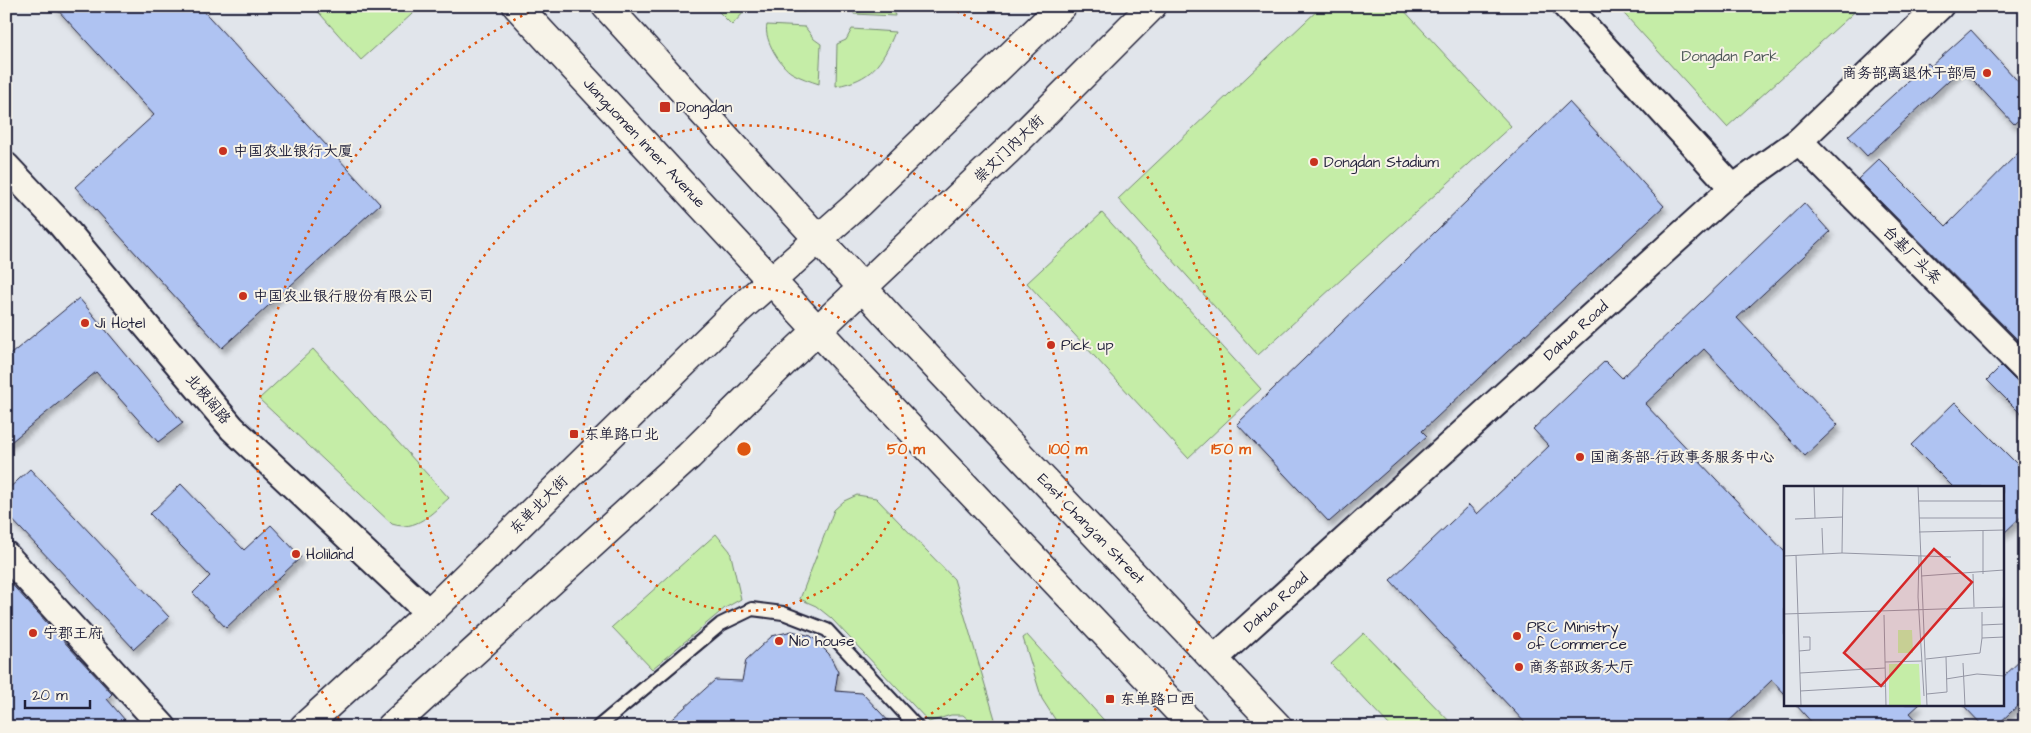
<svg xmlns="http://www.w3.org/2000/svg" width="2031" height="733" font-family="'Architects Daughter','LXGW WenKai TC',sans-serif">
<style>
.green{fill:#c5eda7;stroke:#748871}
.building{fill:#afc3f2;stroke:#22223b;filter:url(#shadow)}
.lines{fill:none;stroke-linecap:round;stroke-linejoin:round}
.service-casing{stroke:#22223b;stroke-width:16}
.minor-casing{stroke:#22223b;stroke-width:30}
.primary-casing{stroke:#22223b;stroke-width:31}
.trunk-casing{stroke:#22223b;stroke-width:31}
.service{stroke:#f7f3e8;stroke-width:12}
.minor{stroke:#f7f3e8;stroke-width:26}
.primary{stroke:#f7f3e8;stroke-width:28}
.trunk{stroke:#f7f3e8;stroke-width:28}
.ring{fill:none;stroke:#de560e;stroke-width:2.5;stroke-dasharray:2.5 5}
.poi-dot{fill:#c8321e;stroke:#f7f3e8;stroke-width:2}
.labels{text-anchor:middle;dominant-baseline:central;stroke-width:4;stroke-linejoin:round;paint-order:stroke}
.park-label{font-size:15px;fill:#4b5556;stroke:#f7f3e8}
.poi-label{font-size:15px;fill:#22223b;stroke:#f7f3e8;text-anchor:start}
.street-label{font-size:15px;fill:#22223b;stroke:#f7f3e8}
.inset-road{fill:none;stroke:#9597a5;stroke-width:1}
.view{fill:#d62828;fill-opacity:0.15;stroke:#d62828;stroke-width:2.5}
.inset-edge{fill:none;stroke:#22223b;stroke-width:2.5}
.centre{fill:#de560e;stroke:#f7f3e8;stroke-width:2.5}
.ring-label{font-size:15px;text-anchor:middle;font-weight:bold;fill:#de560e;stroke:#f7f3e8;stroke-width:4;stroke-linejoin:round;paint-order:stroke}
</style>
<defs>
<filter id="shadow"><feDropShadow dx="3" dy="5.5" stdDeviation="2.5" flood-color="#0004"/></filter>
</defs>
<rect width="100%" height="100%" fill="#e1e5eb"/>
<filter id="ink" filterUnits="userSpaceOnUse"><feTurbulence type="fractalNoise" baseFrequency=".02" numOctaves="2"/><feDisplacementMap in="SourceGraphic" scale="10" xChannelSelector="R" yChannelSelector="G"/><feConvolveMatrix kernelMatrix="1 2 1 2 8 2 1 2 1" color-interpolation-filters="sRGB"/></filter>
<g filter="url(#ink)">
<!-- green -->
<g class="green">
<polygon points="313,6 421,6 361,60"/>
<polygon points="713,6 746,6 745,11 732,25"/>
<polygon points="770,6 811,6 805,12 769,11"/>
<polygon points="851,6 893,6 895,16 854,14"/>
<polygon points="1322,6 1400,6 1511,126 1258,355 1118,199"/>
<polygon points="1617,6 1861,6 1727,127"/>
<path d="M767,25L805,27L814,39L821,44L819,84C810,81 801,78 792,73C781,67 763,39 767,25Z"/>
<path d="M852,29L895,32C882,64 871,80 836,86L837,44L846,40Z"/>
<polygon points="1102,213 1261,389 1188,458 1027,283"/>
<path d="M313,349L449,498C432,513 416,532 392,524L259,399Z"/>
<polygon points="857,495 876,498 954,579 995,719 975,725 963,715 951,715 929,722 831,618 816,606 800,599 834,510 844,501"/>
<polygon points="716,534 730,551 741,599 725,608 652,669 612,627"/>
<polygon points="1364,633 1455,727 1391,727 1331,664"/>
<polygon points="1027,635 1110,727 1060,727 1042,699 1023,638"/>
</g>
<!-- building -->
<g class="building">
<polygon points="54,6 199,6 380,204 222,348 75,187 154,115"/>
<polygon points="1971,30 2025,89 2025,114 2014,124 1962,68 1867,156 1848,136 1928,63 1931,66"/>
<polygon points="1569,102 1664,206 1422,431 1427,436 1329,522 1237,424"/>
<polygon points="2025,146 2025,347 1858,179 1879,159 1946,226"/>
<polygon points="1804,203 1830,232 1737,318 1838,425 1805,456 1704,349 1645,404 1785,552 1785,694 1772,680 1723,727 1529,727 1390,580 1469,505 1477,514 1549,446 1533,429 1605,361 1622,378"/>
<polygon points="79,298 183,423 158,442 96,372 6,446 6,358"/>
<polygon points="2001,366 2015,380 2025,384 2025,418 1987,380"/>
<polygon points="1955,402 2025,472 2025,513 2002,535 2002,487 1953,487 1911,445"/>
<polygon points="30,469 169,617 134,649 6,513 6,491"/>
<polygon points="181,484 244,550 271,525 301,557 226,628 193,593 210,576 150,514"/>
<polygon points="6,578 112,694 107,699 131,727 6,727"/>
<polygon points="792,631 811,636 829,654 838,672 835,691 862,693 894,727 663,727 715,680 742,681 746,660 772,636"/>
<polygon points="2025,656 2025,699 1995,727 1984,727 1962,704 2002,704 2002,678"/>
<polygon points="1795,704 1920,704 1910,713 1923,727 1816,727"/>
</g>
<g class="lines">
<!-- service casing -->
<g class="service-casing">
<polyline id="service" points="598,727 721,624 752,609 783,613 827,630 917,727"/>
</g>
<!-- minor casing -->
<g class="minor-casing">
<g id="minor">
<polyline points="1566,6 1733,188"/>
<polyline points="1799,141 2025,369"/>
<polyline points="6,166 59,222 232,428 429,613"/>
<polyline points="6,555 163,727"/>
<polyline points="1214,659 1733,188 1799,141 1940,6"/>
</g>
</g>
<!-- primary casing -->
<g class="primary-casing">
<g id="primary">
<polyline points="304,727 429,613 737,311 859,203 1062,6"/>
<polyline points="391,727 689,456 784,362 1007,151 1152,6"/>
</g>
</g>
<!-- trunk casing -->
<g class="trunk-casing">
<g id="trunk">
<polyline points="517,6 844,359 1194,727"/>
<polyline points="606,6 892,320 1278,727"/>
</g>
</g>
<!-- service -->
<use href="#service" class="service"/>
<!-- minor -->
<use href="#minor" class="minor"/>
<!-- primary -->
<use href="#primary" class="primary"/>
<!-- trunk -->
<use href="#trunk" class="trunk"/>
</g>
</g>
<!-- distance rings -->
<g class="ring">
<circle cx="744" cy="449" r="162"/>
<path d="M577 727A324 324 0 1 1 911 727"/>
<path d="M343 725A487 487 0 0 1 538 8M950 8A487 487 0 0 1 1145 725"/>
</g>
<!-- markers -->
<g class="poi-dot">
<circle cx="1987" cy="73" r="5"/>
<rect x="659" y="101" width="12" height="12" rx="2.5"/>
<circle cx="223" cy="151" r="5"/>
<circle cx="1314" cy="162" r="5"/>
<circle cx="243" cy="296" r="5"/>
<circle cx="85" cy="323" r="5"/>
<circle cx="1051" cy="345" r="5"/>
<rect x="569" y="429" width="10" height="10" rx="2.5"/>
<circle cx="1580" cy="457" r="5"/>
<circle cx="296" cy="554" r="5"/>
<circle cx="33" cy="633" r="5"/>
<circle cx="1517" cy="636" r="5"/>
<circle cx="779" cy="641" r="5"/>
<circle cx="1519" cy="667" r="5"/>
<rect x="1105" y="694" width="10" height="10" rx="2.5"/>
</g>
<g class="labels">
<!-- park labels -->
<g class="park-label">
<text x="1730" y="56">Dongdan Park</text>
</g>
<!-- poi labels -->
<g class="poi-label">
<text x="1977" y="73" text-anchor="end">商务部离退休干部局</text>
<text x="676" y="107">Dongdan</text>
<text x="233" y="151">中国农业银行大厦</text>
<text x="1324" y="162">Dongdan Stadium</text>
<text x="253" y="296">中国农业银行股份有限公司</text>
<text x="95" y="323">Ji Hotel</text>
<text x="1061" y="345">Pick up</text>
<text x="584" y="434">东单路口北</text>
<text x="1590" y="457">国商务部-行政事务服务中心</text>
<text x="306" y="554">Holiland</text>
<text x="1527" y="627">PRC Ministry<tspan x="1527" dy="17">of Commerce</tspan></text>
<text x="43" y="633">宁郡王府</text>
<text x="789" y="641">Nio house</text>
<text x="1529" y="667">商务部政务大厅</text>
<text x="1120" y="699">东单路口西</text>
</g>
<!-- street labels -->
<g class="street-label">
<text transform="translate(644 143) rotate(47)">Jianguomen Inner Avenue</text>
<text transform="translate(1009 149) rotate(-44)">崇文门内大街</text>
<text transform="translate(1912 255) rotate(45)">台基厂头条</text>
<text transform="translate(1576 331) rotate(-42)">Dahua Road</text>
<text transform="translate(208 399) rotate(50)">北极阁路</text>
<text transform="translate(539 505) rotate(-45)">东单北大街</text>
<text transform="translate(1091 529) rotate(46)">East Chang'an Street</text>
<text transform="translate(1276 603) rotate(-42)">Dahua Road</text>
</g>
</g>
<!-- overview -->
<g transform="translate(1784 486)">
<rect width="220" height="220" fill="#e1e5eb"/>
<path d="M114,144H128L129,167H114ZM135,178L137,220H105V178Z" fill="#c5eda7"/>
<path class="inset-road" d="M30,0L31,32M134,0L143,220M134,15H220M135,32H220M11,33L59,31M38,42L39,68M199,44V88M135,46L220,44M58,67L59,0M12,69L17,220M0,70L58,67L167,71M135,70L134,111L140,210M189,88L190,121M137,90L220,84M219,121L220,99M198,126V152M0,128L220,121M100,129L102,220M198,139L220,138M15,165L26,164V151H19M142,173L196,167L198,152L220,151M101,176L138,175M179,177L181,220M16,187L101,182M162,193L193,188L220,190M16,205L101,200M143,208L163,206L162,171"/>
<path class="view" d="M150,63L188,96L97,200L60,167Z"/>
<rect width="220" height="220" class="inset-edge"/>
</g>
<circle cx="744" cy="449" r="8" class="centre"/>
<g class="ring-label">
<text x="906" y="454">50 m</text>
<text x="1068" y="454">100 m</text>
<text x="1231" y="454">150 m</text>
</g>
<!-- margin -->
<rect width="2031" height="733" fill="none" stroke="#f7f3e8" stroke-width="25"/>
<rect x="12" y="12" width="2006" height="708" fill="none" stroke="#22223b" stroke-width="2" filter="url(#ink)"/>
<!-- scale -->
<path d="M25 700v8h65v-8" fill="none" stroke="#22223b" stroke-width="2.5"/>
<text x="32" y="700" font-size="15" fill="#22223b" stroke="#f7f3e8" stroke-width="4" paint-order="stroke">20 m</text>
</svg>
